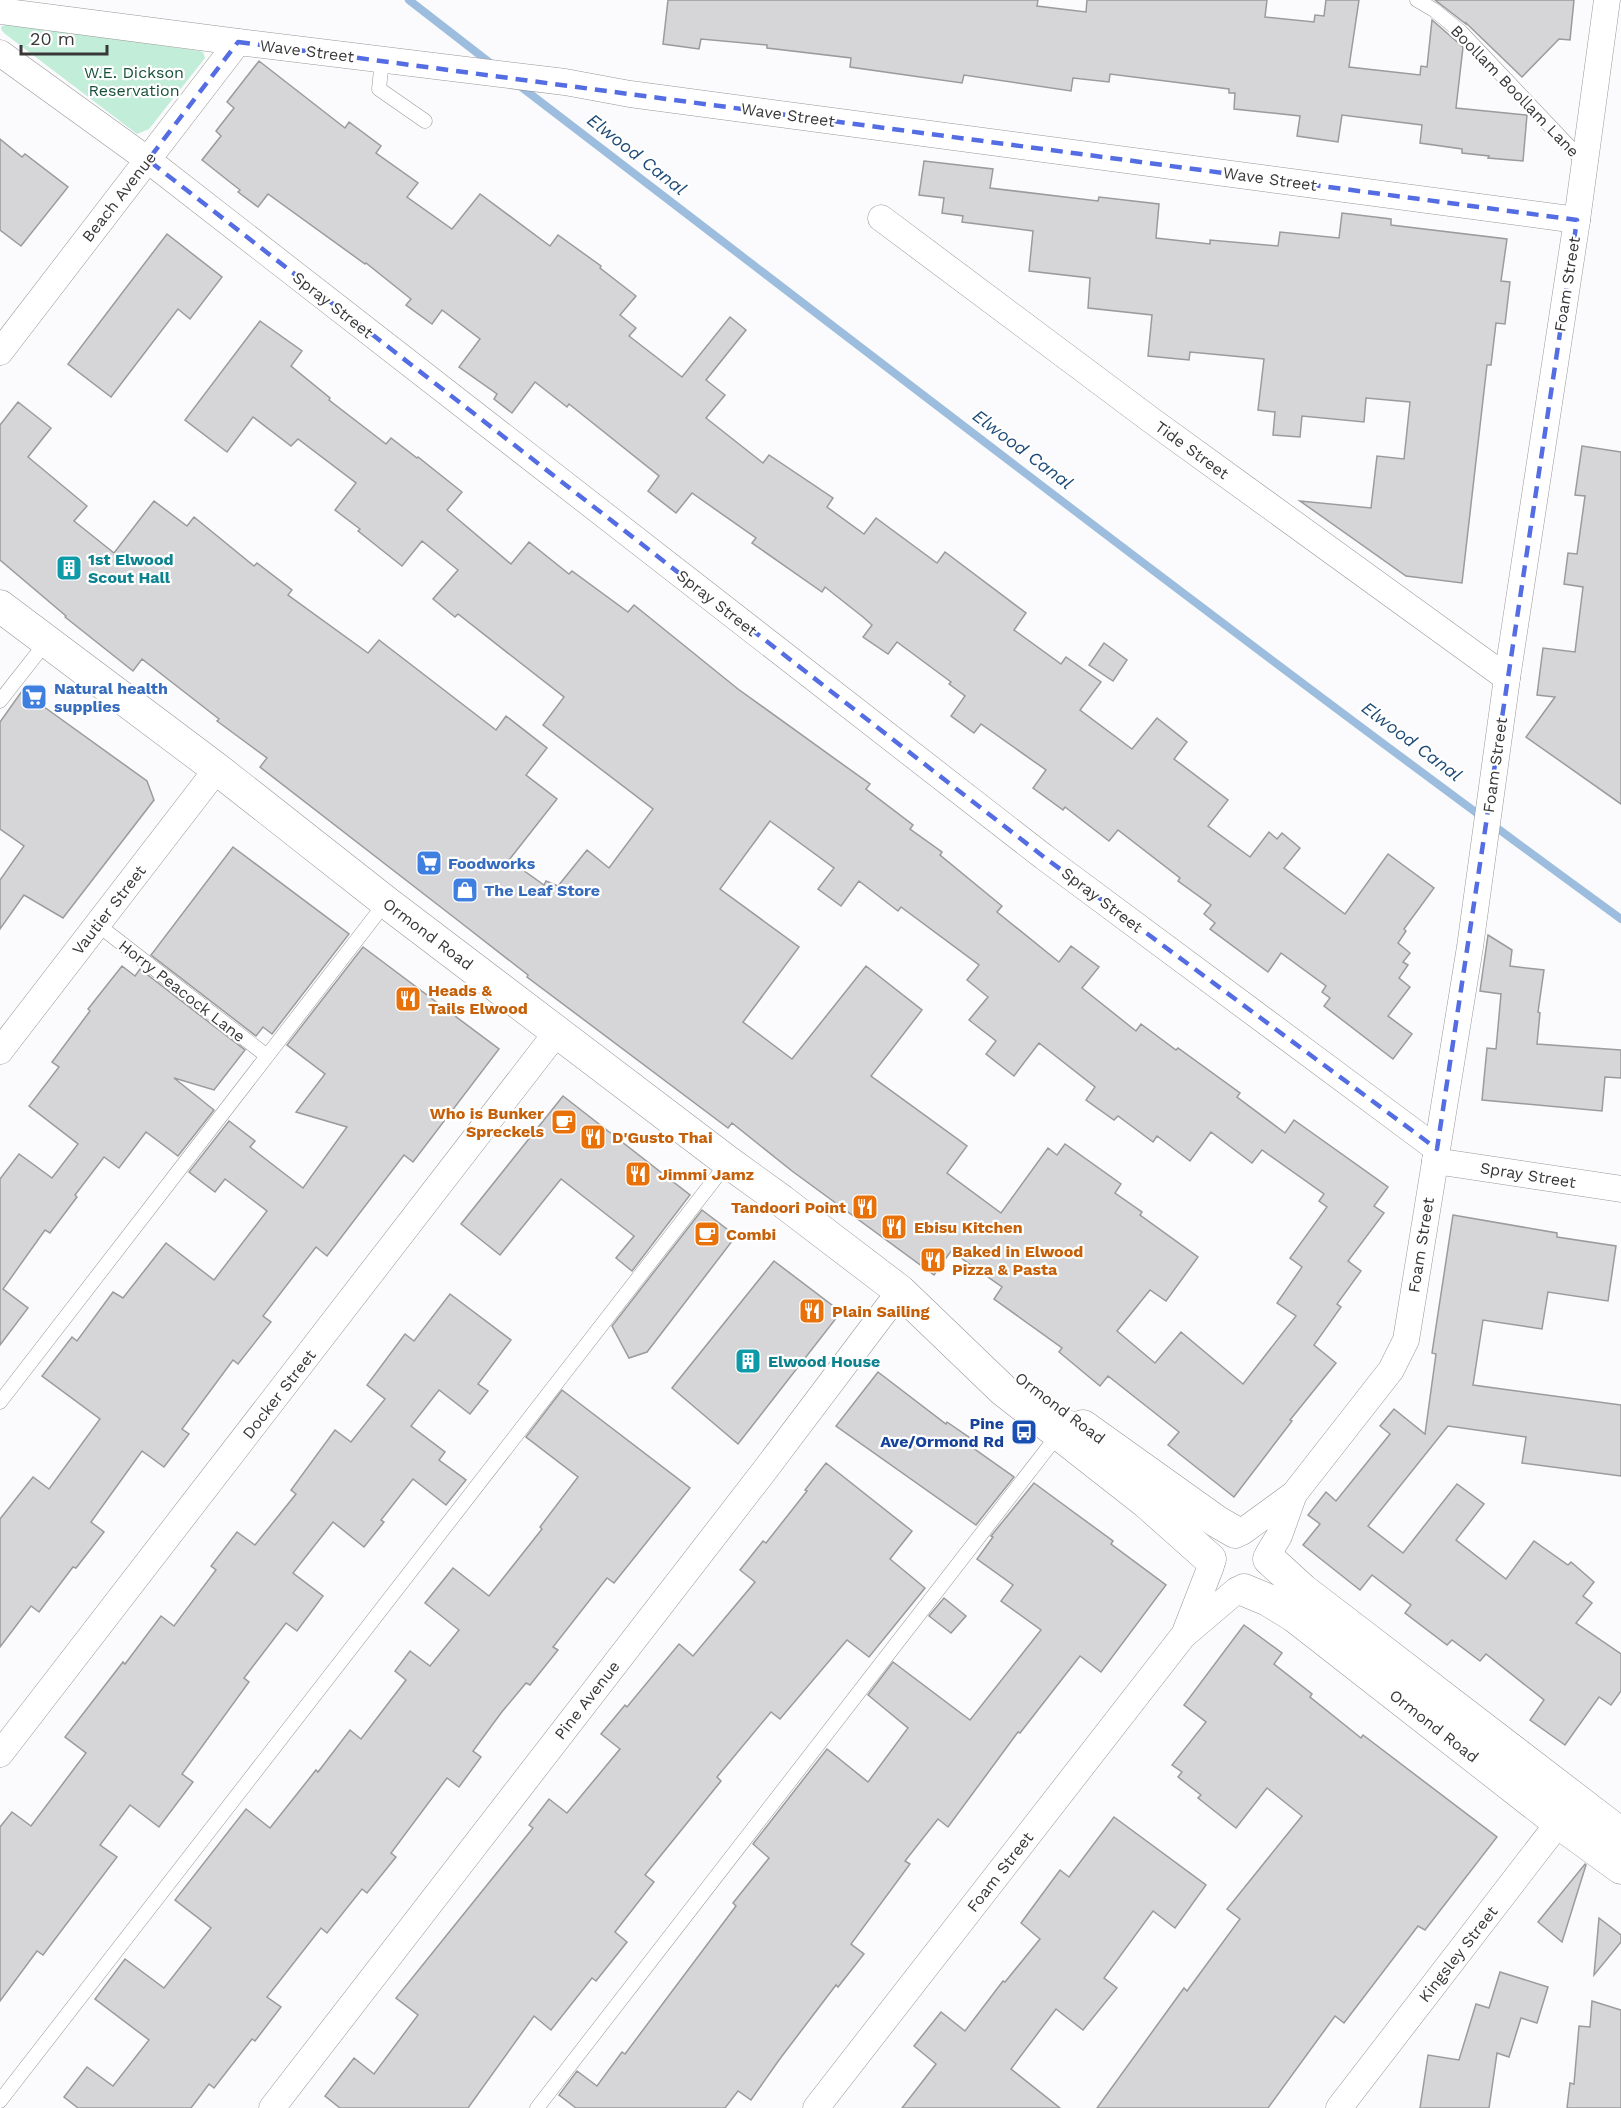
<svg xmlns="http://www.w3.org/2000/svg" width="1621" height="2108" font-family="'Work Sans',sans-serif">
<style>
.green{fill:#c2edd8}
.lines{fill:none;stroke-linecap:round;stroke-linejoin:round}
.stream{stroke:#9dbdde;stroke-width:8}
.building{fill:#d6d6d8;stroke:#9a9b9c;stroke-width:1.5;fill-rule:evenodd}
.service-casing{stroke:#98989a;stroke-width:15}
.minor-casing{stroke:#98989a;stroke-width:27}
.tertiary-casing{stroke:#98989a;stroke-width:33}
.service{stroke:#fff;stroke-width:14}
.minor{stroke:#fff;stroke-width:26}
.tertiary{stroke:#fff;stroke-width:32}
.marked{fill:none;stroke:#556de3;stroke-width:4.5;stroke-dasharray:12 8;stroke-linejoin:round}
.labels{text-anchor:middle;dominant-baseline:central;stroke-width:4.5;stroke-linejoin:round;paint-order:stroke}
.street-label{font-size:16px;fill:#383838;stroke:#fff}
.park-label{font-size:16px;fill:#17503a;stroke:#fff}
.culture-label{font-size:16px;font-weight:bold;fill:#0d838f;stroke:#fff;text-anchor:start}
.shop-label{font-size:16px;font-weight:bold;fill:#366cbe;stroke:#fff;text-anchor:start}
.food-label{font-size:16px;font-weight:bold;fill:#c56008;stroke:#fff;text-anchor:start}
.transit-label{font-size:16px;font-weight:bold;fill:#164399;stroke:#fff;text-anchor:end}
.water-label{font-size:18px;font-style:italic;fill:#1e4b76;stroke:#fff}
</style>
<rect width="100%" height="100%" fill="#fbfbfd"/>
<!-- green -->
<polygon class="green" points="9,24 200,51 203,52 205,58 149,129 137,134 4,33 1,29 2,26"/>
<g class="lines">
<!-- stream -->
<g class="stream">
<polyline points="409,0 494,66"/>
<path d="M516,83C883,364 1248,647 1621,919"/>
</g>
</g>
<!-- building -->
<g class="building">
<polygon points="668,0 1038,0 1037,6 1086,12 1087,0 1267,0 1265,17 1314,22 1315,15 1324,16 1326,0 1359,0 1349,67 1420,75 1421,66 1427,67 1432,20 1463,47 1456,108 1527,115 1523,161 1488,158 1489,156 1462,153 1462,149 1420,143 1422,125 1342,115 1338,142 1297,136 1300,116 1234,109 1235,93 1229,93 1229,89 1110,74 1109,82 1073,78 1071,91 964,75 962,83 850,67 851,58 767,48 767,45 701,39 699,49 663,44"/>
<polygon points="1435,0 1574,0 1570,40 1559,39 1522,77 1466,23 1466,24"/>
<polygon points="259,61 345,128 349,122 381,146 376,153 418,183 407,197 452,229 480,194 550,246 558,235 601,266 600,268 636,296 620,315 636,328 629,336 682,377 730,317 746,330 706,380 725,395 706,418 763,463 769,455 833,498 827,507 864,534 876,518 937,563 945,552 1026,613 1014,630 1061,664 1066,657 1101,682 1080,710 1132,749 1157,718 1187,742 1174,759 1228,800 1208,826 1250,857 1269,832 1277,839 1282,833 1300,848 1284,868 1345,914 1388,854 1434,888 1404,929 1406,931 1398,943 1410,953 1403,962 1408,965 1399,978 1410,987 1388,1016 1412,1034 1393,1059 1324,1006 1330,998 1322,992 1326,986 1281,953 1268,972 1210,929 1215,923 1204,914 1211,905 1178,881 1180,878 1118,830 1109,841 1065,807 1063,810 1033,788 1046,770 981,724 974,733 951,716 965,696 949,684 951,682 897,642 888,654 863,637 872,625 863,617 825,587 822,592 752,543 756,538 692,493 676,513 648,491 659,476 569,404 567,407 535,382 512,413 494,399 497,394 459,367 480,339 442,310 432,324 406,305 411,299 366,263 365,264 268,194 258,207 238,192 240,190 202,160 221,136 216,131 234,108 227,102"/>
<polygon points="0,139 22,157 25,154 68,187 21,246 0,230"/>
<polygon points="924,161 993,169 990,188 1098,201 1099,197 1159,204 1156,238 1210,244 1210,240 1278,246 1280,232 1339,238 1342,213 1391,219 1391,225 1507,239 1501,281 1510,282 1505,324 1496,323 1491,365 1487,365 1462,583 1406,576 1300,501 1371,508 1377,456 1404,459 1410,402 1366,398 1364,422 1302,416 1300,437 1273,435 1275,412 1258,410 1264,359 1190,352 1189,360 1148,356 1152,315 1088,308 1090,278 1029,271 1033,231 962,222 963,216 942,213 944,198 919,195"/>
<polygon points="167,234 222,277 190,319 178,309 111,397 68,364"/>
<path d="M260,321L302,351L291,366L330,398L329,400L386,444L391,438L417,458L418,457L462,492L447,510L511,564L529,542L569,574L572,571L628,612L634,605L738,689L870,784L866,789L913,825L910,829L942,852L940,855L1002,906L997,912L1059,962L1071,946L1099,967L1082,988L1136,1031L1141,1024L1176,1050L1178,1048L1240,1093L1237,1097L1285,1133L1294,1120L1388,1187L1374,1206L1384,1213L1348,1261L1361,1271L1337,1304L1341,1307L1314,1345L1336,1363L1290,1420L1292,1421L1234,1497L1168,1445L1179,1432L1108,1376L1100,1386L1059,1352L1062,1348L994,1299L1002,1287L951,1251L934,1275L792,1171L732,1123L728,1128L527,977L528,975L460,922L260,767L267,758L217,721L219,719L142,659L133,671L65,617L66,616L0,560V425L18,402L51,428L28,457L87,506L74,521L114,553L154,501L187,526L194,517L254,566L257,563L292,590L288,595L368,653L379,640L496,730L506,716L547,748L526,775L557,799L509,860L544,885L546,881L558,886L587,850L609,868L653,809L543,725L564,697L458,614L455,617L433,599L458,570L422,541L402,566L358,531L360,529L335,510L356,483L298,439L291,446L253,417L227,452L185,420ZM770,821L834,868L818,889L841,906L859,881L898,911L901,907L979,965L967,980L988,997L969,1020L996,1041L986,1054L1014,1076L1039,1043L1095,1087L1086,1100L1114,1120L1118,1116L1153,1142L1157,1136L1190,1161L1211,1132L1252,1163L1262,1150L1324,1194L1319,1201L1327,1207L1290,1258L1302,1267L1277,1303L1296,1316L1243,1384L1181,1332L1155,1363L1117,1331L1150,1290L1166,1301L1198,1257L1140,1215L1142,1212L1115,1193L1121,1184L1065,1144L1057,1155L1048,1148L1001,1213L947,1173L967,1146L871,1076L922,1010L866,966L792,1059L743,1022L799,947L720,889Z"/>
<polygon points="1582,446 1621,452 1621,804 1526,737 1555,697 1537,695 1543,648 1575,652 1583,587 1564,584 1568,553 1577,554 1585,496 1575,495"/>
<polygon points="1104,643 1127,660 1113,681 1089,665"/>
<polygon points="22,691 147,781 154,800 63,918 24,895 0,929 0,880 24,846 0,829 0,722"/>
<polygon points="233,847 349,934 272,1034 263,1027 256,1036 151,955"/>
<polygon points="1488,935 1512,950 1510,966 1544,970 1538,1012 1540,1013 1537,1044 1621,1050 1621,1078 1605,1077 1602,1111 1482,1100 1487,1048 1496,1049 1501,994 1480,991"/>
<polygon points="363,947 499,1049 413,1162 404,1155 327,1256 316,1247 263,1316 271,1322 238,1364 233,1360 182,1429 189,1434 164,1467 142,1451 91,1522 104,1532 76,1568 73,1567 39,1612 31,1606 0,1647 0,1519 33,1477 49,1489 100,1419 42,1376 72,1337 77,1341 113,1292 123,1298 166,1243 214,1280 267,1211 225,1179 215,1192 189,1172 229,1121 255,1141 250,1147 303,1188 347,1127 296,1112 325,1074 287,1045"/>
<polygon points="122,966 135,976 140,969 245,1050 214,1090 174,1078 214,1110 178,1156 146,1132 119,1168 104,1157 75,1195 77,1197 50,1233 45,1230 3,1289 28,1308 0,1345 0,1179 19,1154 52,1178 78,1144 29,1106 59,1067 52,1062 90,1011 88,1009"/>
<polygon points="563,1096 690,1195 632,1271 616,1258 634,1236 561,1179 500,1255 461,1224"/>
<polygon points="702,1210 736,1236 647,1352 629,1358 612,1326"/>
<polygon points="1453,1215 1557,1233 1557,1237 1616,1246 1608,1301 1548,1292 1542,1329 1483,1320 1473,1385 1621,1405 1621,1476 1522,1463 1526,1437 1448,1426 1368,1526 1403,1553 1457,1484 1484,1504 1456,1540 1506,1579 1534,1541 1568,1565 1571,1562 1594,1582 1583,1596 1592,1603 1576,1623 1621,1654 1621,1691 1611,1705 1599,1697 1565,1745 1530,1720 1544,1700 1486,1654 1480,1661 1452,1640 1447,1645 1405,1613 1411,1605 1372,1575 1360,1590 1303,1545 1320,1524 1308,1515 1326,1492 1336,1501 1390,1434 1380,1426 1394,1409 1425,1434 1436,1354 1432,1353"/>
<polygon points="774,1261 841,1312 738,1444 672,1388"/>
<polygon points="450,1294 511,1340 478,1384 488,1391 470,1414 439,1390 411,1426 445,1452 439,1460 466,1480 446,1505 413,1479 381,1520 384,1522 364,1547 333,1522 293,1573 323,1596 297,1631 286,1623 244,1678 249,1682 182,1774 193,1782 159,1827 130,1805 100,1845 117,1857 43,1955 37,1951 0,2001 0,1827 12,1812 31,1826 86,1753 65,1737 123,1662 125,1664 161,1616 174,1626 216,1570 211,1566 237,1532 255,1545 296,1494 291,1490 335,1430 351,1442 385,1399 367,1385 405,1334 414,1341"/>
<polygon points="878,1372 946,1424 947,1422 973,1440 969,1445 1014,1477 976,1525 836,1426"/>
<polygon points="562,1390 690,1488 614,1583 607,1578 553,1647 558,1650 530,1685 526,1683 501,1713 473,1751 481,1757 459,1787 447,1778 391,1853 396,1857 367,1893 362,1889 327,1933 321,1928 267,1997 281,2007 255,2041 252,2039 214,2088 209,2084 191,2108 78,2108 64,2097 87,2067 113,2086 149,2040 95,1999 125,1959 164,1988 211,1928 175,1900 246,1809 270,1828 316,1770 318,1772 350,1730 361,1739 406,1680 395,1671 410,1651 430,1666 459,1630 425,1603 453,1568 489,1596 542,1529 540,1527 578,1477 526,1437"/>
<polygon points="826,1463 912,1531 890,1559 925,1588 869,1657 847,1640 780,1719 771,1712 717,1777 721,1781 645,1875 654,1882 615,1932 627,1942 596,1981 592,1978 551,2030 534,2016 468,2108 340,2108 325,2096 354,2058 374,2074 418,2015 396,1998 533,1828 529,1825 549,1799 567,1813 620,1749 601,1734 625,1705 627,1707 679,1644 693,1656 755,1582 740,1570 763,1541 766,1543 807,1491 805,1490"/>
<polygon points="1034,1483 1113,1541 1111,1544 1166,1585 1101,1672 1080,1656 1020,1733 1018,1732 948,1827 938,1819 905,1861 910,1864 851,1944 864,1954 838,1987 836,1985 779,2060 751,2100 738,2091 725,2108 576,2108 559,2095 577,2071 597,2086 622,2052 625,2054 736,1906 733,1903 769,1858 753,1844 827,1749 868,1782 908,1728 868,1695 893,1662 970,1720 1041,1630 1001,1601 1013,1585 977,1559 993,1537 991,1536"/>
<polygon points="944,1598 966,1616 951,1633 929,1616"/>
<polygon points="1244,1625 1282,1653 1274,1664 1312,1694 1310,1697 1361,1738 1363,1735 1497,1837 1425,1930 1418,1926 1344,2023 1335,2016 1268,2108 1097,2108 1184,1988 1187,1991 1240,1919 1227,1909 1302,1816 1267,1788 1236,1828 1198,1798 1201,1795 1178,1777 1182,1772 1172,1765 1206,1722 1184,1705"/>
<polygon points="1114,1817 1206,1885 1175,1928 1153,1911 1104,1978 1117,1988 1083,2030 1056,2009 1011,2069 1060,2108 902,2108 936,2064 914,2046 941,2012 965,2031 1003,1981 1005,1982 1040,1939 1021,1923 1060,1870 1069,1877"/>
<polygon points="1585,1864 1586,1865 1562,1942 1538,1922"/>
<polygon points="1599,1918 1621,1935 1621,1942 1594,1975"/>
<polygon points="1500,1972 1548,1987 1537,2023 1521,2018 1509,2057 1497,2053 1489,2108 1420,2108 1428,2055 1459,2060 1476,2004 1489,2008"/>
<polygon points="1592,2001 1621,2010 1621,2108 1567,2108 1570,2083 1574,2084 1579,2026 1590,2027"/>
</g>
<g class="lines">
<!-- service casing -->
<g class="service-casing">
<g id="service">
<polyline points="1417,0 1434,10 1461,32 1584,162"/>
<polyline points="382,60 379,89 425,121"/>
<polyline points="0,701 47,641"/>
<polyline points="98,925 267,1056"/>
<polyline points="0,1402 386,902"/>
<polyline points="0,2101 728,1162"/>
<polyline points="537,2108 1071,1418"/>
</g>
</g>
<!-- minor casing -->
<g class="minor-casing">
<g id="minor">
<polyline points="0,11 238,42 565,82 630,94 1577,220"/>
<polyline points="0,53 148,160 1044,857 1437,1149"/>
<polyline points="881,218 1151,420 1507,678"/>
<polyline points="0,352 238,42"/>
<polyline points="0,1051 217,769"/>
<polyline points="1435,1161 1621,1189"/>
<polyline points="1242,1532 1294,1494 1391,1370 1406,1340 1470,947 1507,678 1577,220 1607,0"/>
<polyline points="1268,1554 1279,1536 1294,1494"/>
<polyline points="1186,1630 1211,1566"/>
<polyline points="0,1754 557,1032"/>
<polyline points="272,2108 765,1470 900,1291"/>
<polyline points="816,2108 1183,1636 1237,1590"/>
<polyline points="1339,2108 1570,1808"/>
</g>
</g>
<!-- tertiary casing -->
<g class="tertiary-casing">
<g id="tertiary">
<polyline points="0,606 217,769 386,902 728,1162 782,1201 900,1291 1003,1390 1147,1503 1210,1559"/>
<polyline points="1083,1426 1216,1521 1235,1532"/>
<polyline points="1269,1559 1303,1590 1621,1834"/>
<polyline points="1244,1590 1268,1600 1294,1616 1559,1823 1621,1868"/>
</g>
</g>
<!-- service -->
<use href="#service" class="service"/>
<!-- minor -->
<use href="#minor" class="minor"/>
<!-- tertiary -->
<use href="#tertiary" class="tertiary"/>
</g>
<!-- marked area -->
<path class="marked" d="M238,42L1577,220L1437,1149L1044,857L148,160Z"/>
<!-- icons -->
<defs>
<g id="building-square" transform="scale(1.35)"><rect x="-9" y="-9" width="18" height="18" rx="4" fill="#0f9aa8" stroke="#fff"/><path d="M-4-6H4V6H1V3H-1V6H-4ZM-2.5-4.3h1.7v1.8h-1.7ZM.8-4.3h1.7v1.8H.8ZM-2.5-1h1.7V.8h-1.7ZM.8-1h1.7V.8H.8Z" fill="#fff"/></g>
<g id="supermarket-square" transform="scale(1.35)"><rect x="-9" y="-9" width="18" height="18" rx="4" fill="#3f7fe0" stroke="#fff"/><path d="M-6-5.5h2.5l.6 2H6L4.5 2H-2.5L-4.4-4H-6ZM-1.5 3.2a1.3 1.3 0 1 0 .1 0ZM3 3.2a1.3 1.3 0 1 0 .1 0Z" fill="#fff"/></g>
<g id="shop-square" transform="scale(1.35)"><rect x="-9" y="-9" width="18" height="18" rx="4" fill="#3f7fe0" stroke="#fff"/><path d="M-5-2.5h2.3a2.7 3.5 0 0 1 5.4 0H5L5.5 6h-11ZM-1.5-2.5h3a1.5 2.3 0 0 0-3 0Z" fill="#fff"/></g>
<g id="restaurant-square" transform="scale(1.35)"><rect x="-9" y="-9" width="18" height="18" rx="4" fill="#e8710a" stroke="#fff"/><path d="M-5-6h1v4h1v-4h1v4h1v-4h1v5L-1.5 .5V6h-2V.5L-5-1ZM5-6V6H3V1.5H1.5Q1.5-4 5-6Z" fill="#fff"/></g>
<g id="cafe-square" transform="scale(1.35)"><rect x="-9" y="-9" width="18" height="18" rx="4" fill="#e8710a" stroke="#fff"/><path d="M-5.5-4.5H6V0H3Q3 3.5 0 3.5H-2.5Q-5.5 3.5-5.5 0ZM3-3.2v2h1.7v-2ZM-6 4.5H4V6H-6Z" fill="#fff"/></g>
<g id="bus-square" transform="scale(1.35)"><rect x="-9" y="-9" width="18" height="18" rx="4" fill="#1a4fb4" stroke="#fff"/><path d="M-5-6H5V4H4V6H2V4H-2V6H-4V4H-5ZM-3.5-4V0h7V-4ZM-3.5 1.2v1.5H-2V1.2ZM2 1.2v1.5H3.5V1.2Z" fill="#fff"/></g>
</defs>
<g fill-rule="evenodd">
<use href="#building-square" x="69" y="568"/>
<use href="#supermarket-square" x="34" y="697"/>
<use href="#supermarket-square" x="429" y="863"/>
<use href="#shop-square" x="465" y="890"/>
<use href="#restaurant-square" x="408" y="999"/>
<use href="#cafe-square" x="564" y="1122"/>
<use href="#restaurant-square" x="593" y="1137"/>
<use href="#restaurant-square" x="638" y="1174"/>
<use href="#restaurant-square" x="865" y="1207"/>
<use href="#restaurant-square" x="894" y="1227"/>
<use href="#cafe-square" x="707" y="1234"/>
<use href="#restaurant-square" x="933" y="1260"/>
<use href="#restaurant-square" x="812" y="1311"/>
<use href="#building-square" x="748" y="1361"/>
<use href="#bus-square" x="1024" y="1432"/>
</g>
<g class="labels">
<!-- street labels -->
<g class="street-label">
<text transform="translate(307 51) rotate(7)">Wave Street</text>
<text transform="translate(1515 91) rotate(46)">Boollam Boollam Lane</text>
<text transform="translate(788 115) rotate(8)">Wave Street</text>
<text transform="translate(1270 179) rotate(8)">Wave Street</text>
<text transform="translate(119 197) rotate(-52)">Beach Avenue</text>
<text transform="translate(1567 284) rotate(-81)">Foam Street</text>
<text transform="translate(333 305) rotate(38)">Spray Street</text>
<text transform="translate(1192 450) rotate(36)">Tide Street</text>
<text transform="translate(717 603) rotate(38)">Spray Street</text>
<text transform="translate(1495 765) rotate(-82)">Foam Street</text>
<text transform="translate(1102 900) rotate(37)">Spray Street</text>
<text transform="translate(109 910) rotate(-52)">Vautier Street</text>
<text transform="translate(428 934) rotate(37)">Ormond Road</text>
<text transform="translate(182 991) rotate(38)">Horry Peacock Lane</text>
<text transform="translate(1528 1175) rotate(9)">Spray Street</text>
<text transform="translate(1421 1245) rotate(-81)">Foam Street</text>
<text transform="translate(279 1394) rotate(-52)">Docker Street</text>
<text transform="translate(1060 1408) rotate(37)">Ormond Road</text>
<text transform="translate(587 1700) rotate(-52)">Pine Avenue</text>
<text transform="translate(1434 1726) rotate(38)">Ormond Road</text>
<text transform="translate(1000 1872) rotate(-52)">Foam Street</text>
<text transform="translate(1458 1954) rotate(-52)">Kingsley Street</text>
</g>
<!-- park labels -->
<g class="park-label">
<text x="134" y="72">W.E. Dickson<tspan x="134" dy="18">Reservation</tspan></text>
</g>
<!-- culture labels -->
<g class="culture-label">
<text x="88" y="559">1st Elwood<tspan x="88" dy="18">Scout Hall</tspan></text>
<text x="768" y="1361">Elwood House</text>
</g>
<!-- shop labels -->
<g class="shop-label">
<text x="54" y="688">Natural health<tspan x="54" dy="18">supplies</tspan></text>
<text x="448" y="863">Foodworks</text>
<text x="484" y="890">The Leaf Store</text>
</g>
<!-- food labels -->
<g class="food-label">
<text x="428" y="990">Heads &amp;<tspan x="428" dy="18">Tails Elwood</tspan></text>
<text x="544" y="1113" text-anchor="end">Who is Bunker<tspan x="544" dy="18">Spreckels</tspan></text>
<text x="612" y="1137">D'Gusto Thai</text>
<text x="658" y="1174">Jimmi Jamz</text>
<text x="846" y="1207" text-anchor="end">Tandoori Point</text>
<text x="914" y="1227">Ebisu Kitchen</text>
<text x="726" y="1234">Combi</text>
<text x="952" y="1251">Baked in Elwood<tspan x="952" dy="18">Pizza &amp; Pasta</tspan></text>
<text x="832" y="1311">Plain Sailing</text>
</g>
<!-- transit labels -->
<g class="transit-label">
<text x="1004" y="1423">Pine<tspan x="1004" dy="18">Ave/Ormond Rd</tspan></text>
</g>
<!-- water labels -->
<g class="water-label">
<text transform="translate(637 154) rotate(38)">Elwood Canal</text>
<text transform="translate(1023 449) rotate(37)">Elwood Canal</text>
<text transform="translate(1412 741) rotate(37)">Elwood Canal</text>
</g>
</g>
<!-- scale -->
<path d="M21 45v9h86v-9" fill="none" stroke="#383838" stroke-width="3"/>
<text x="30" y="45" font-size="18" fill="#383838" stroke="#ffffff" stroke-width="4.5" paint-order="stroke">20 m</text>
</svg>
